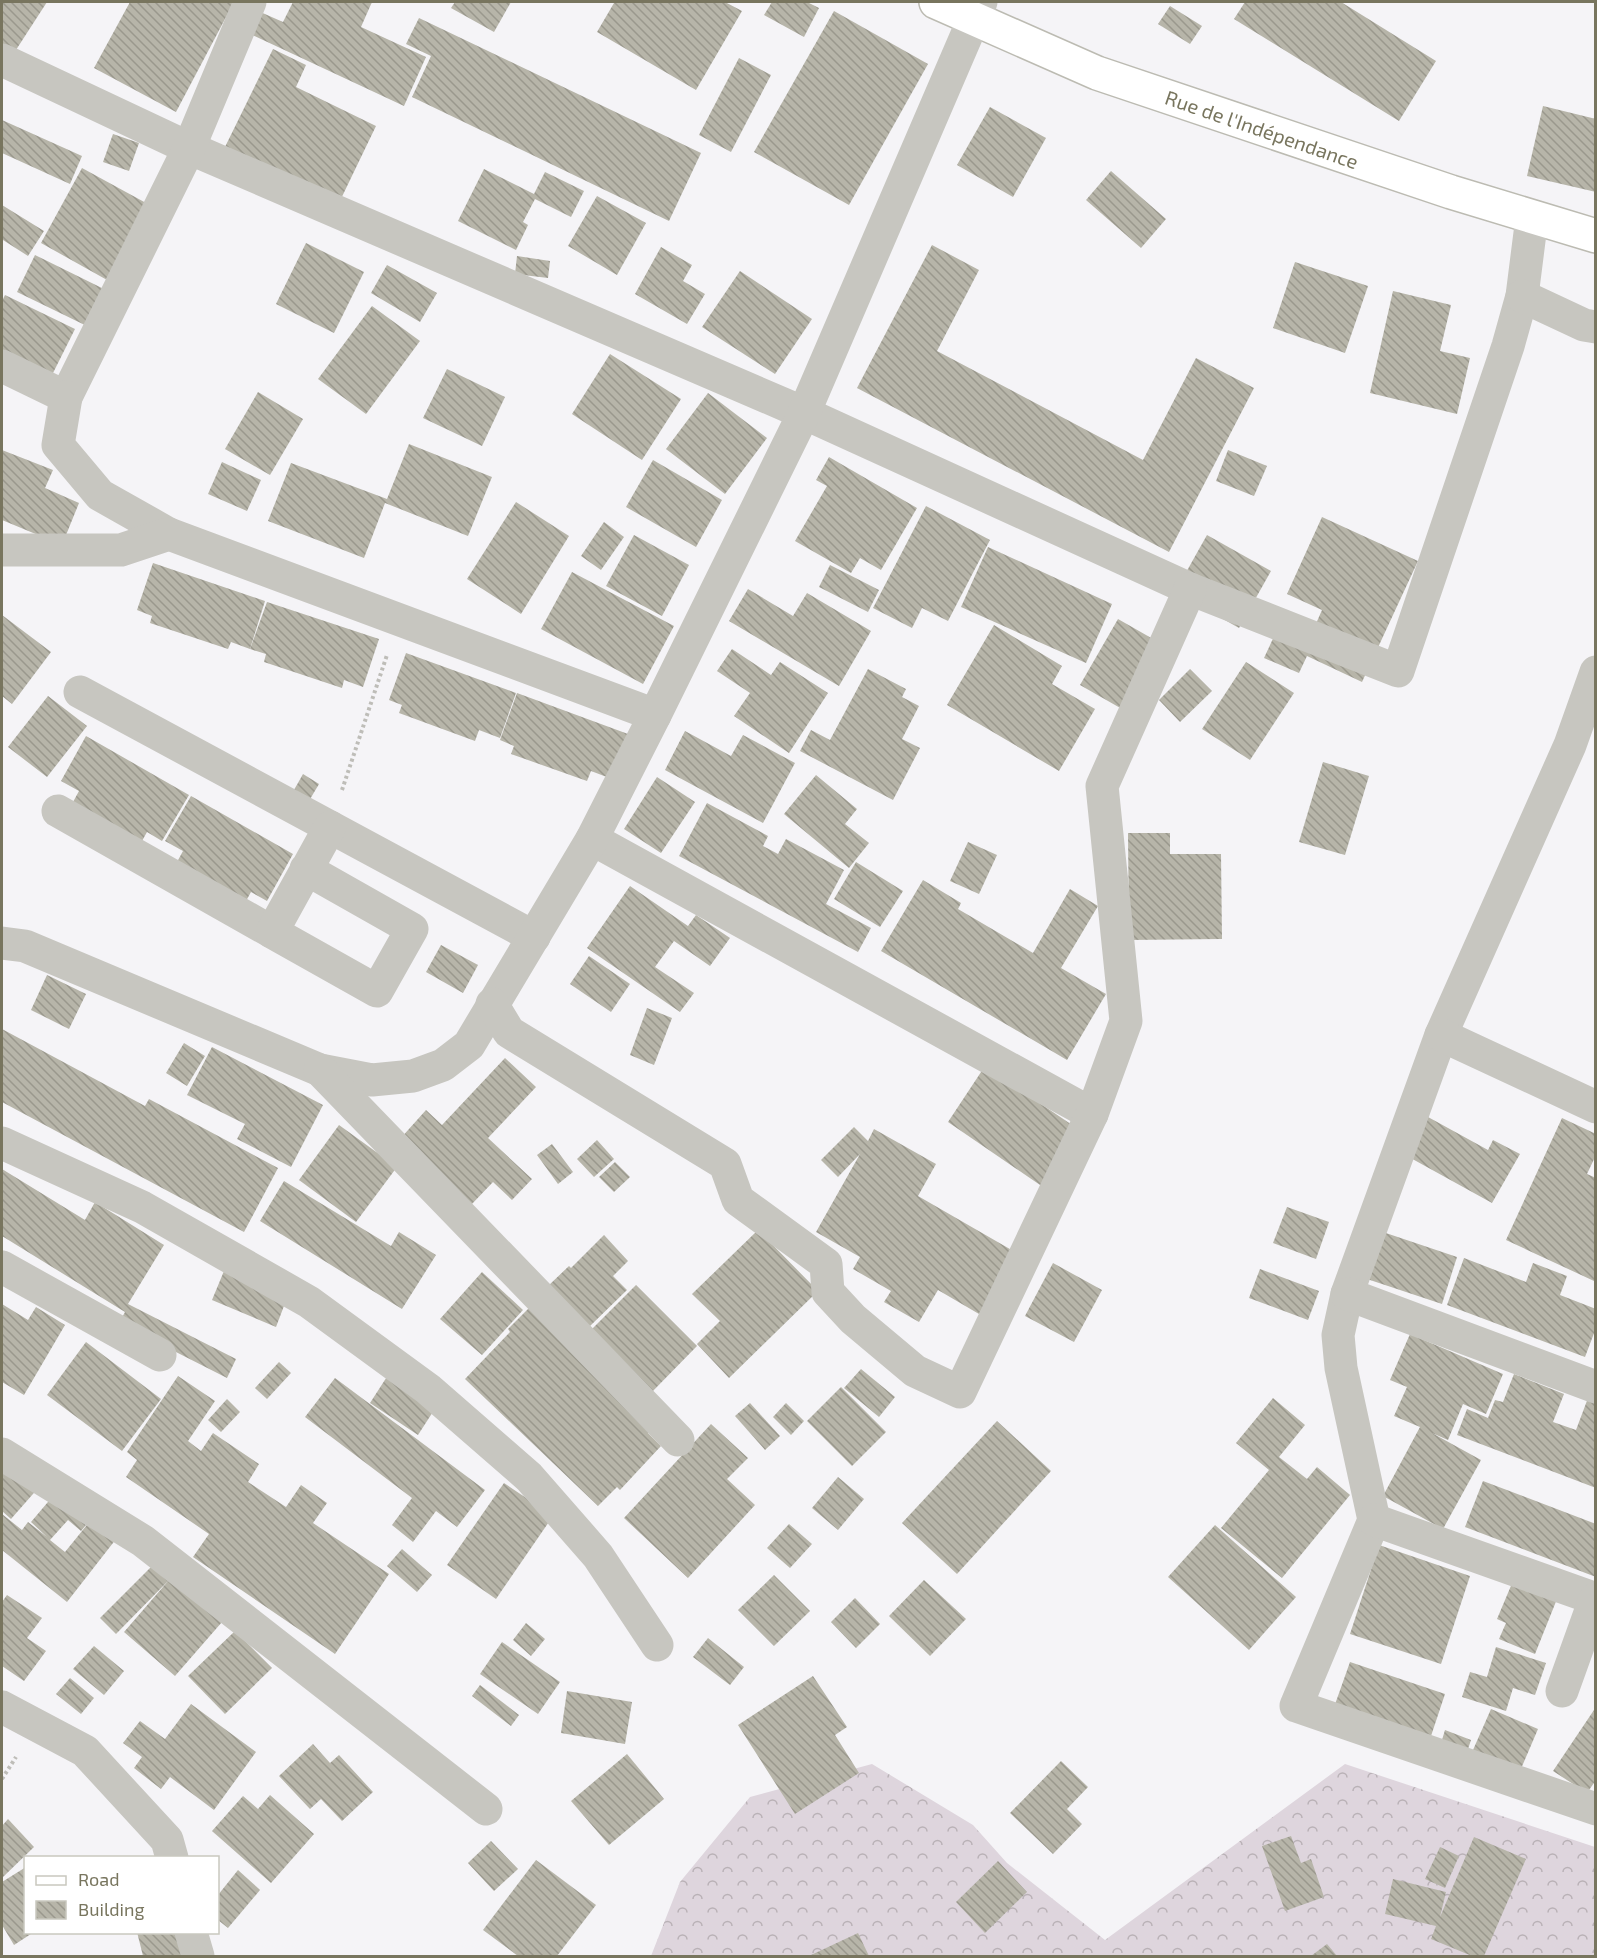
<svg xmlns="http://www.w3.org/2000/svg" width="1597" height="1958" font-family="'Exo 2',sans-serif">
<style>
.forest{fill:url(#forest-crowns)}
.building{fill:url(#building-back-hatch)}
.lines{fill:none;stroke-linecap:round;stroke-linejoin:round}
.secondary-casing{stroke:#bcbbb2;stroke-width:36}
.path{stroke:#bebdb8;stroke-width:4;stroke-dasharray:3 3;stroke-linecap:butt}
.street{stroke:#c7c6c0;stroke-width:33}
.secondary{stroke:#fff;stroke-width:33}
.labels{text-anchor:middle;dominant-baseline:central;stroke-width:6;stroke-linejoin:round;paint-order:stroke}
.street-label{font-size:20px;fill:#78755e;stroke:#fff}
</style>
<defs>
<pattern id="forest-crowns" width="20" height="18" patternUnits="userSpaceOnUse" patternTransform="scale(1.5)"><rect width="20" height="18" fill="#ded5dd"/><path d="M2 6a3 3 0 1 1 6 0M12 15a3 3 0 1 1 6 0" fill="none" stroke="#b9b1b6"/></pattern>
<pattern id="building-back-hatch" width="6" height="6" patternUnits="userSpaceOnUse" patternTransform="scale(1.5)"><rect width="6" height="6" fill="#b7b5a9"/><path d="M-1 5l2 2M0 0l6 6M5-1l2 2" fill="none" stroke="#9a988d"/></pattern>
</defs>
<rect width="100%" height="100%" fill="#f5f4f7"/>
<!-- forest -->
<polygon class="forest" points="872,1764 973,1825 1007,1863 1105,1940 1345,1764 1595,1847 1595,1956 651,1956 680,1882 750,1797"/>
<!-- building -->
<g class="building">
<polygon points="2,2 47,2 14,53 2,44"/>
<polygon points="130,2 234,2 176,112 94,68"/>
<polygon points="293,2 372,2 361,27 426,57 404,106 248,33 258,11 283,22"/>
<polygon points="455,2 511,2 494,32 451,8"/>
<polygon points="611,2 725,2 742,11 696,90 597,32 614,3"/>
<polygon points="772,2 807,2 819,8 804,37 764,15"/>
<polygon points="1245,2 1341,2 1436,61 1399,121 1234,19"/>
<polygon points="1170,6 1202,26 1190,44 1158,24"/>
<polygon points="834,11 928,64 849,205 754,152"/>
<polygon points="419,18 701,153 669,221 412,97 431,56 406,44"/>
<polygon points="273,49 306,65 296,87 376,126 338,205 224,149"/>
<polygon points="739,58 771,75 731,152 699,135"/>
<polygon points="1543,106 1596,119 1596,192 1527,176"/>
<polygon points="990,107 1046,138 1013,197 957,165"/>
<polygon points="2,120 82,156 70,184 2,153"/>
<polygon points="113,134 139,143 129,171 103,162"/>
<polygon points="82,168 157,209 116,285 41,243"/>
<polygon points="484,169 534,194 545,172 584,191 571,217 535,199 523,222 528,225 516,250 458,221"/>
<polygon points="1111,171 1166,219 1141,248 1086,200"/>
<polygon points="597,196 646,223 617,275 568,246"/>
<polygon points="2,205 44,231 28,256 3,240 2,242"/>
<polygon points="306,243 364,272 334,333 276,304"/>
<polygon points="932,245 979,270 937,351 1143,460 1196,358 1254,388 1169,552 857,388"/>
<polygon points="661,247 692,265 683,281 705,294 687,324 635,294"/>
<polygon points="35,255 112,293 93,329 17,292"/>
<polygon points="517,256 550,261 548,278 515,274"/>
<polygon points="1295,262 1368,286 1345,353 1273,328"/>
<polygon points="387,265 437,293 420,322 371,293"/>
<polygon points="740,271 812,319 775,374 702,327"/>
<polygon points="1393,291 1451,305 1440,351 1470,358 1457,414 1370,393"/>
<polygon points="5,295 75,329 52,375 2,351 2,301"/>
<polygon points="372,306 420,341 366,414 318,379"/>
<polygon points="610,354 681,399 642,460 572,414"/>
<polygon points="447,369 505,397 482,446 423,418"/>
<polygon points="258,392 303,419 270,475 225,449"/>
<polygon points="708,393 767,438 725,494 666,449"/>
<polygon points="409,444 492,477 468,536 385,503 364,558 268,521 291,463 387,499"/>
<polygon points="2,450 53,470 45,488 79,503 62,545 2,520"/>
<polygon points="1228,450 1267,466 1254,496 1216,481"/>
<polygon points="829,457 917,508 881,570 860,558 851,573 795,541 827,486 816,480"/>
<polygon points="653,460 722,500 696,547 626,507"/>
<polygon points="222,462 261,480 247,511 208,494"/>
<polygon points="516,502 569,536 521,614 467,579"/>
<polygon points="926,506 990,540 948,621 922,608 912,628 873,608"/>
<polygon points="1322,517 1418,561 1362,682 1307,656 1299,673 1264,658 1277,630 1307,644 1322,610 1287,594"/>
<polygon points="604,522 624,537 601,570 581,556"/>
<polygon points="634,535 689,565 662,616 606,586"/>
<polygon points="1207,535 1271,571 1239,628 1175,592"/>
<polygon points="988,547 1112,604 1086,663 961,607"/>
<polygon points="153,563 265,601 250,649 231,642 228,649 150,623 152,616 137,610"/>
<polygon points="830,565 879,590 868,612 819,587"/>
<polygon points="572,572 674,626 643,684 541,629"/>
<polygon points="748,589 793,616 807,593 871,631 839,686 729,621"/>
<polygon points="267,602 379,639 363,687 344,680 342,688 264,662 266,654 250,649"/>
<polygon points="2,615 51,652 12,704 2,696"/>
<polygon points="1118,619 1160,643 1122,709 1080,685"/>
<polygon points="994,625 1062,666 1052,684 1095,709 1059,771 947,705"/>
<polygon points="732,649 771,675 780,662 828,693 789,753 734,716 750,693 717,671"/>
<polygon points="406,653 516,693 500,738 479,730 475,741 399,713 402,705 389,700"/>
<polygon points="1246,662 1294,693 1250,760 1202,729"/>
<polygon points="868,669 906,689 902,697 919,706 902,739 920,748 893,800 800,751 811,730 830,740"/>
<polygon points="1190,669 1212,691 1180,722 1159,700"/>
<polygon points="517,693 628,734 612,779 591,771 587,781 511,754 514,746 500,740"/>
<polygon points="48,696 87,726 47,777 8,747"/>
<polygon points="685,731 731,756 743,735 795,763 763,823 665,770"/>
<polygon points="86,736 189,795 162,841 147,832 142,841 73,802 79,791 61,781"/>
<polygon points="1323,762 1369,776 1345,855 1299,842"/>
<polygon points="303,774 319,784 306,806 290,797"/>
<polygon points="816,775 857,809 845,824 869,843 849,868 784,814"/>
<polygon points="657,777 695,802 661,853 624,829"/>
<polygon points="191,796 293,854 267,901 251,892 246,901 177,862 183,851 165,841"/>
<polygon points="707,803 768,836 763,846 778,854 786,839 844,870 826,904 871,928 858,952 679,856"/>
<polygon points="1128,833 1170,833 1170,854 1221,854 1222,939 1129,940"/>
<polygon points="968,842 997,855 979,894 950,881"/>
<polygon points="856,862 903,891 880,927 834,899"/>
<polygon points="923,880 961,903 958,909 1033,953 1070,889 1098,906 1061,968 1106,994 1067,1060 881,951"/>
<polygon points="630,886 688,926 696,915 730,938 710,966 674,941 655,967 694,993 680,1012 587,948"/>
<polygon points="441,945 478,965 463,993 426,972"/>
<polygon points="589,956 630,984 611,1012 570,984"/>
<polygon points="47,975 86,994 69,1029 31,1010"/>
<polygon points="647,1008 672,1018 654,1065 630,1055"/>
<polygon points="2,1029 145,1106 149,1099 278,1168 244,1232 2,1102"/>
<polygon points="184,1043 205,1056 187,1086 166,1073"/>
<polygon points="212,1047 323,1105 291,1167 237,1139 245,1124 187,1095"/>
<polygon points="505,1058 536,1087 488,1138 532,1179 512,1200 493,1182 471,1205 400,1139 426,1110 442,1125"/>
<polygon points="985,1066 1081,1131 1043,1187 948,1122"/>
<polygon points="1428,1117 1488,1150 1493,1140 1520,1154 1492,1203 1407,1156"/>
<polygon points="1562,1118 1596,1134 1596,1155 1587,1174 1596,1178 1596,1277 1594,1281 1506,1240"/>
<polygon points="339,1125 397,1167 356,1222 299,1180"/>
<polygon points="854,1127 868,1141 874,1129 936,1164 918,1196 1015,1252 979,1314 938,1290 919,1322 884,1302 891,1291 853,1269 860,1257 816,1232 860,1154 838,1177 821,1160"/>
<polygon points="597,1140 614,1159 594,1177 577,1159"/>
<polygon points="552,1144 573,1172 558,1184 537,1155"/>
<polygon points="615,1162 630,1177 614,1192 599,1177"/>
<polygon points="2,1169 85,1220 95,1202 164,1245 128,1304 236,1359 227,1378 119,1323 125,1312 2,1236"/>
<polygon points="284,1181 391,1246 399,1232 436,1255 402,1309 260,1221"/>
<polygon points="1287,1207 1329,1222 1316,1259 1273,1243"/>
<polygon points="1371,1228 1457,1257 1442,1304 1355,1275"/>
<polygon points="758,1230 818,1291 729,1378 697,1344 720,1321 692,1294"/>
<polygon points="604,1235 628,1261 613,1276 627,1290 588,1328 548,1286 569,1266 571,1268"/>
<polygon points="1464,1258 1526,1282 1533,1263 1567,1276 1560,1295 1596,1309 1596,1328 1585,1357 1447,1305"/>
<polygon points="1053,1263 1102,1290 1074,1342 1025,1316"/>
<polygon points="1260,1269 1319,1291 1308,1320 1249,1298"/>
<polygon points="224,1271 287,1298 276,1327 212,1300"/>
<polygon points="482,1272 523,1310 482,1355 440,1319"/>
<polygon points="636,1285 697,1346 650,1394 588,1333"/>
<polygon points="2,1304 28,1320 36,1307 65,1325 24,1395 2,1382"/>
<polygon points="529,1308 651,1429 648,1433 661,1446 620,1490 617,1487 598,1506 465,1379 510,1332 508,1329"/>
<polygon points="1410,1334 1503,1374 1486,1414 1463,1404 1448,1440 1432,1433 1481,1460 1443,1529 1383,1496 1420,1427 1394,1416 1407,1387 1390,1380"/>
<polygon points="86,1342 161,1399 122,1451 47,1395"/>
<polygon points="279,1362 291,1373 267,1399 255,1388"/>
<polygon points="861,1369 895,1397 879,1417 844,1388"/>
<polygon points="390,1372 438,1404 418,1435 370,1403"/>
<polygon points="1514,1374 1564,1394 1553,1422 1576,1430 1588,1398 1596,1401 1596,1488 1457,1435 1467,1409 1488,1418 1495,1400 1503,1402"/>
<polygon points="178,1376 215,1401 188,1441 201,1451 213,1433 259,1464 248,1482 286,1507 301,1485 327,1503 313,1523 389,1574 335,1654 193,1557 209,1534 126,1477 137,1460 127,1452"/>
<polygon points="335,1378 485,1490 457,1527 436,1511 413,1542 392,1525 412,1498 305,1417"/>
<polygon points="841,1387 886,1432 852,1466 807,1421"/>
<polygon points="1273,1398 1305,1425 1279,1457 1307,1479 1317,1467 1350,1495 1282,1578 1221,1528 1269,1470 1236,1443"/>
<polygon points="227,1399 240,1412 221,1432 208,1420"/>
<polygon points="750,1403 780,1436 765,1450 735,1416"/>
<polygon points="786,1403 804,1421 791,1435 773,1417"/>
<polygon points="997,1421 1051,1471 957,1574 902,1523"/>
<polygon points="711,1424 748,1458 727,1479 755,1505 688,1578 624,1518"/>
<polygon points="2,1460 40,1486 11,1519 2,1511"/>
<polygon points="838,1477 864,1499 838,1530 812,1508"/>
<polygon points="1483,1481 1596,1524 1596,1577 1465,1527"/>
<polygon points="504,1483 553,1516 496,1599 447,1565"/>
<polygon points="53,1496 86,1525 81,1531 68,1520 50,1540 65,1552 95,1515 120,1534 67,1602 2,1550 2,1514 22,1530 28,1522 47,1537 31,1522"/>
<polygon points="789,1524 812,1544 790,1568 767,1548"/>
<polygon points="1215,1525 1296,1597 1249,1650 1168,1577"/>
<polygon points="1379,1545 1470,1576 1441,1664 1350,1634"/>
<polygon points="402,1549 432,1575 417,1592 387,1566"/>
<polygon points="155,1563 229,1614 175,1676 124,1632 169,1580 116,1634 100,1618"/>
<polygon points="774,1575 810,1611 774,1646 738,1610"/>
<polygon points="924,1580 966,1619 930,1656 889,1616"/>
<polygon points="1513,1581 1557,1599 1535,1654 1499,1639 1506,1623 1497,1619"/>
<polygon points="7,1595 42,1618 27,1638 46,1651 24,1681 2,1666 2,1602"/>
<polygon points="855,1598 880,1624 856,1648 831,1622"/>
<polygon points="526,1623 545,1639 531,1656 513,1640"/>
<polygon points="235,1631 272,1668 225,1714 188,1676"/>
<polygon points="708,1638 744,1667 730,1685 693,1657"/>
<polygon points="502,1642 560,1682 538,1714 480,1674"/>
<polygon points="94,1646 124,1671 104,1695 73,1669"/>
<polygon points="1496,1647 1546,1663 1535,1695 1513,1688 1506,1711 1462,1697 1470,1672 1487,1677"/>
<polygon points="1350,1662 1445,1694 1429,1742 1333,1710"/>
<polygon points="813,1676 847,1727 835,1735 859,1773 795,1814 738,1725"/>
<polygon points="70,1678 94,1698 81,1714 56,1694"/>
<polygon points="480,1685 519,1715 511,1726 472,1696"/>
<polygon points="567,1691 632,1702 625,1744 561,1733"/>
<polygon points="191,1704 256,1752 214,1810 170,1777 161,1789 134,1768 142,1757 123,1743 140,1721 165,1739"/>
<polygon points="1596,1707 1596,1780 1587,1793 1553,1771"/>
<polygon points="1491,1709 1538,1729 1520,1771 1473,1750"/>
<polygon points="1445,1730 1471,1740 1465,1758 1439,1750"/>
<polygon points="313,1744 330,1763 339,1755 373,1792 342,1821 321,1799 310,1809 279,1776"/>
<polygon points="627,1754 664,1799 609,1845 571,1801"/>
<polygon points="1061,1761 1088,1787 1067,1809 1082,1824 1053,1854 1010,1813"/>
<polygon points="270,1795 314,1834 271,1883 212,1831 243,1796 258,1809"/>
<polygon points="8,1819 34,1847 2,1878 2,1826"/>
<polygon points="1291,1836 1301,1863 1311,1859 1324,1897 1285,1911 1262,1846"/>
<polygon points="1474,1837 1526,1859 1484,1956 1472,1956 1431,1939 1436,1926 1385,1914 1393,1879 1446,1892 1440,1917"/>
<polygon points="491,1841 518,1869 494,1891 468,1863"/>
<polygon points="1440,1847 1459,1856 1445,1888 1425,1879"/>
<polygon points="536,1860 596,1905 557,1956 518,1956 483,1930"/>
<polygon points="998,1861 1027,1892 985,1933 956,1902"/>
<polygon points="26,1867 26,1932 34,1932 14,1945 2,1925 2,1882"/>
<polygon points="238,1870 260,1890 228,1928 218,1920 218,1895"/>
<polygon points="137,1932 182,1932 188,1956 143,1956"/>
<polygon points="858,1933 869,1956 809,1956"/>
<polygon points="1327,1944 1337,1956 1311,1956"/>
</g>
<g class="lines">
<!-- secondary casing -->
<g class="secondary-casing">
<polyline id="secondary" points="936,2 1097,73 1451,192 1596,236"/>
</g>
<!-- path -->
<g class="path">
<polyline points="342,790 387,655"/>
<polyline points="2,1779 16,1757"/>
</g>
<!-- street -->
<g class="street">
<polyline points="2,60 189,148 804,413 1190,589 1398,671 1508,346 1522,296 1532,217"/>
<polyline points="1522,296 1584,325 1596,327"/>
<polyline points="2,366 66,397 189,148 250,2"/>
<polyline points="66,397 58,445 100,495 169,534"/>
<polyline points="2,550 121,550 169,534 655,715"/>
<polyline points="1596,672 1570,745 1441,1035 1347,1294 1338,1335 1341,1368 1374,1520 1296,1706 1596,1809"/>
<polyline points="80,692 534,937"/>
<polyline points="58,811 272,932"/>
<polyline points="592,839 1092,1114"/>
<polyline points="306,869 412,929 377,991 272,932 330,827"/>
<polyline points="2,943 25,946 320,1070 372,1080 413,1076 443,1065 469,1045 592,839 655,715 804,413 981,2"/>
<polyline points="492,1004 509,1032 725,1164 738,1200 826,1264 828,1292 853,1319 915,1371 960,1392 1092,1114 1126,1021 1102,786 1190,589"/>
<polyline points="1441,1035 1596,1107"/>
<polyline points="320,1070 678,1440"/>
<polyline points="2,1143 142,1207 309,1302 428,1389 529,1477 598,1556 657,1645"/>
<polyline points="2,1267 160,1355"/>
<polyline points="1347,1294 1596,1387"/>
<polyline points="2,1454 143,1541 486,1809"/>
<polyline points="1374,1520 1596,1599"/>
<polyline points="1562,1691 1595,1599"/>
<polyline points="2,1707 85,1751 167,1840 172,1858"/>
<polyline points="191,1932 198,1956"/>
</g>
<!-- secondary -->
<use href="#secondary" class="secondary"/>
</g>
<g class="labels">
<!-- street labels -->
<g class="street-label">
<text transform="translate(1262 129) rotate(19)">Rue de l'Indépendance</text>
</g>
</g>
<!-- border -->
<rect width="1597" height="1958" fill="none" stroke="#78755e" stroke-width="6"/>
<!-- legend -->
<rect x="24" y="1856" width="195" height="78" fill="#ffffff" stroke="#c9c8bf" stroke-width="1.5"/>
<rect x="36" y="1876" width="30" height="9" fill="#ffffff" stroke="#c9c8bf" stroke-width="1.5"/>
<text x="78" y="1886" font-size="18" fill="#78755e">Road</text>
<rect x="36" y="1901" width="30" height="18" fill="url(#building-back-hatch)" stroke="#c9c8bf" stroke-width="1.5"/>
<text x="78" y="1916" font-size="18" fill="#78755e">Building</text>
</svg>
